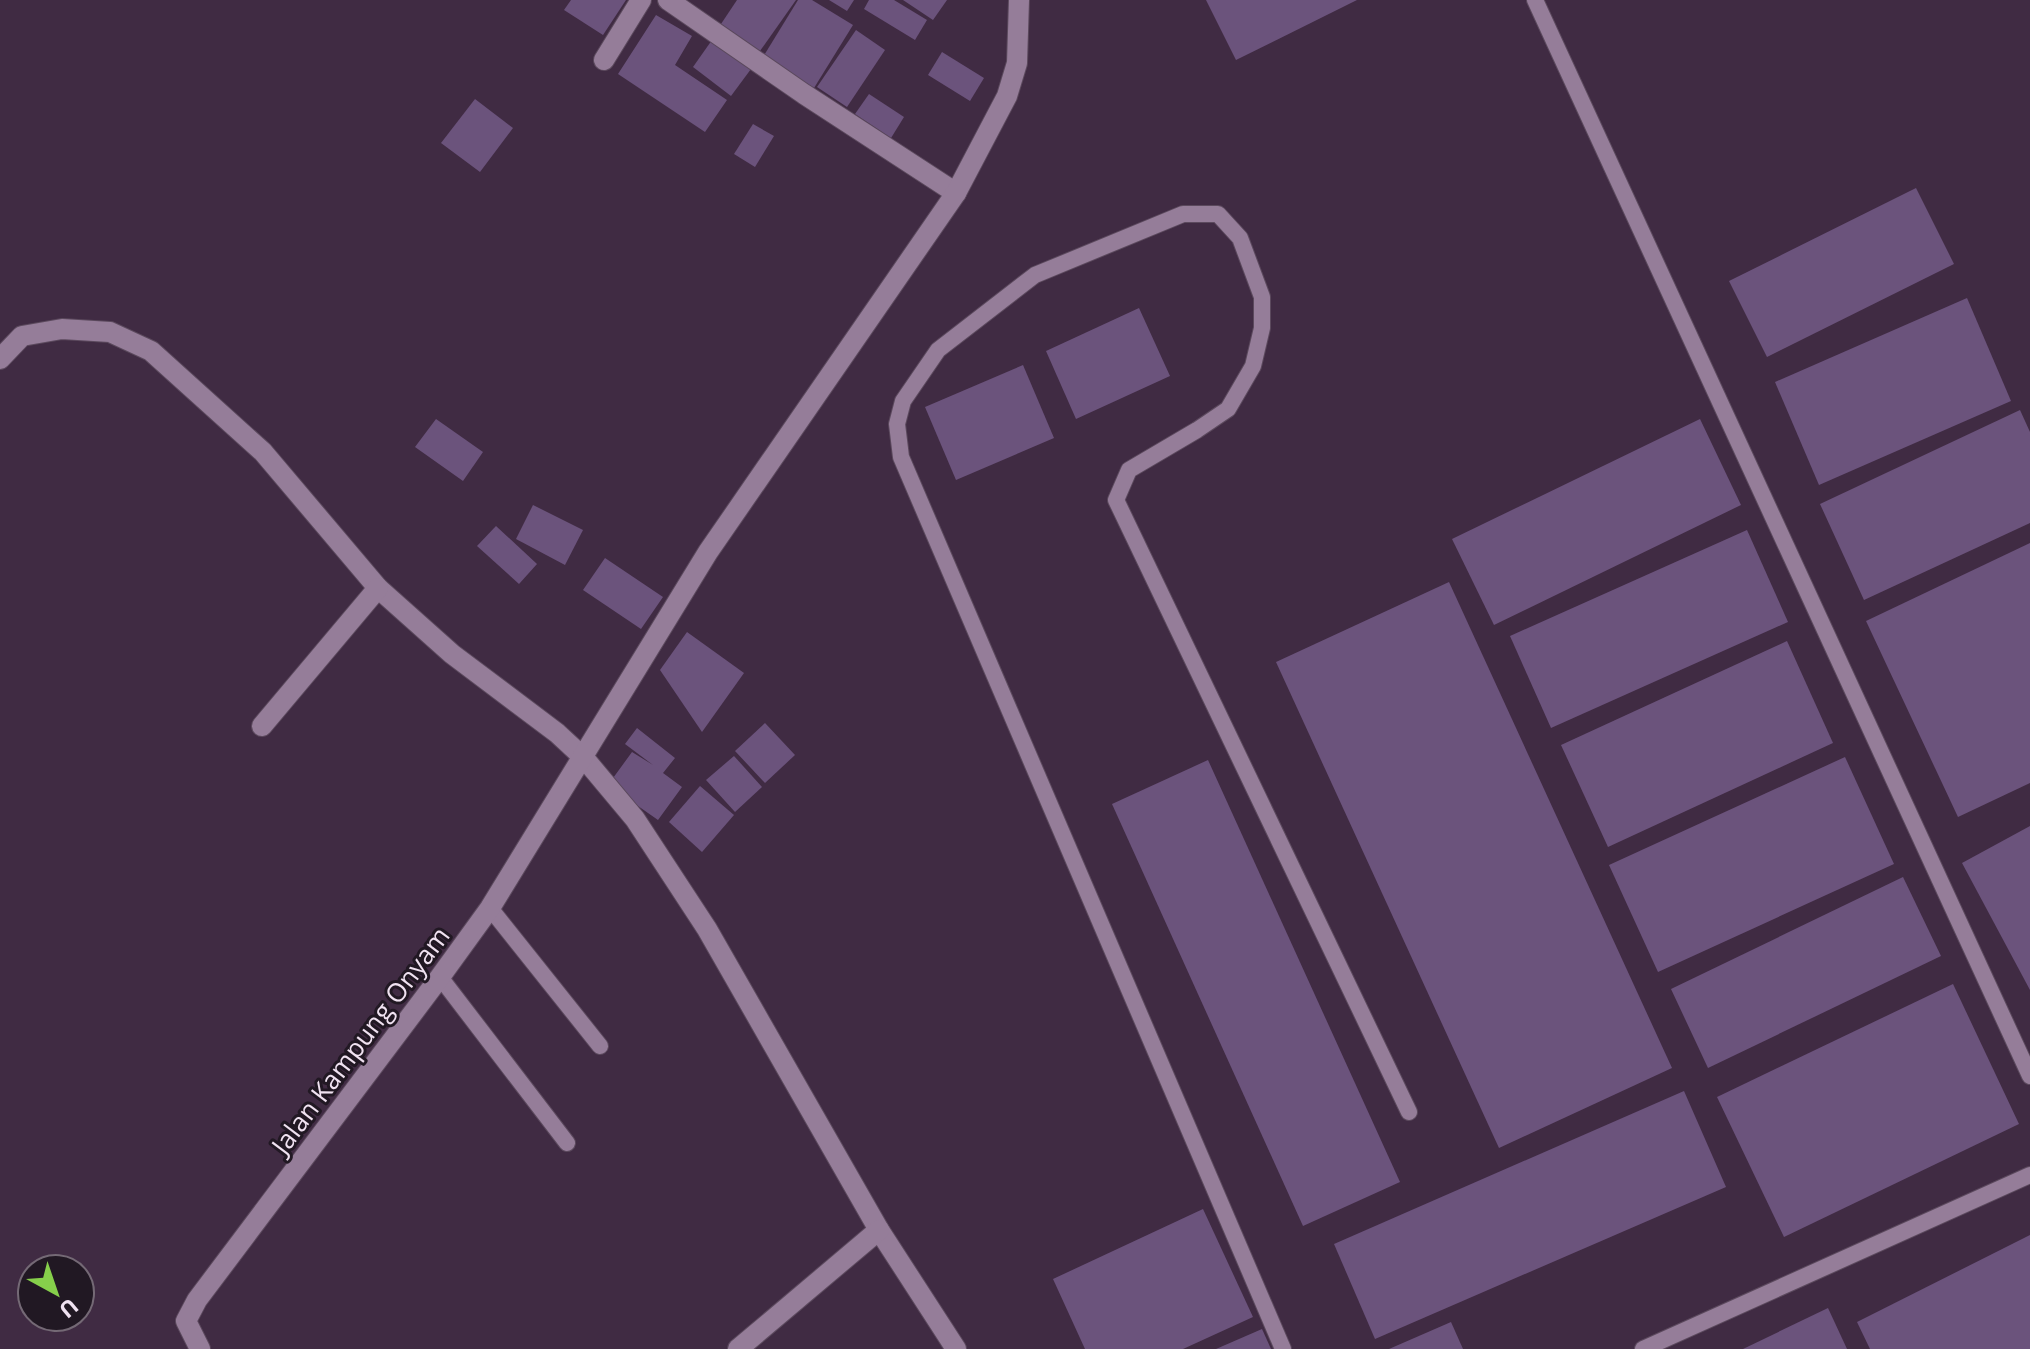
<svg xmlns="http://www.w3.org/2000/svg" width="2030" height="1349" font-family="'Open Sans',sans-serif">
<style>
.building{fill:#6b537c}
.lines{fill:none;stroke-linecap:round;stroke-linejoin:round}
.lane-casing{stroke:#5b495d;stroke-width:18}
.street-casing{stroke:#5b495d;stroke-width:22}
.lane{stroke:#957d99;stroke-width:16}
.street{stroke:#957d99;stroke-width:20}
.labels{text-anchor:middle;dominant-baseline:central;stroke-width:6;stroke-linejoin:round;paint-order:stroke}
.street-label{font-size:26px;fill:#f0e2f1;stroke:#211823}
</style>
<rect width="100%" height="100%" fill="#402b43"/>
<!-- building -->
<g class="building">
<polygon points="571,0 626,0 603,35 564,10"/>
<polygon points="737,0 796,0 760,51 721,24"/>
<polygon points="798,0 812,0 853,25 814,88 763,57"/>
<polygon points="829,0 854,0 847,11"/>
<polygon points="869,0 894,0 927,20 915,40 864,9"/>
<polygon points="903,0 947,0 933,20"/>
<polygon points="1206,0 1357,0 1236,60"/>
<polygon points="656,15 692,36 675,65 727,100 705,132 618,74"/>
<polygon points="856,30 885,50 847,107 817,87"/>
<polygon points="712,40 751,69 731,96 693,67"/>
<polygon points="942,52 984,78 970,101 928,75"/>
<polygon points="869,94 904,117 891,138 855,114"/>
<polygon points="475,99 513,128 480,172 441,143"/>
<polygon points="753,124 774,136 755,167 734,154"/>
<polygon points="1916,188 1954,264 1767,357 1729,281"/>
<polygon points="1967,298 2011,401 1819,485 1775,382"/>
<polygon points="1139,308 1170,376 1076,419 1046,351"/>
<polygon points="1023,365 1054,438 956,480 925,407"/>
<polygon points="2020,410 2030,432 2030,523 1864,600 1820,504"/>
<polygon points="436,419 483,452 463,481 415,447"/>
<polygon points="1700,419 1741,505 1494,625 1452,539"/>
<polygon points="533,505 583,530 565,565 516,539"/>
<polygon points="496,526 537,564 519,584 477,546"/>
<polygon points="1747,530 1788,622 1551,728 1510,636"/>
<polygon points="2030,543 2030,783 1958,817 1866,621"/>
<polygon points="605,558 663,597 641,629 583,590"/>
<polygon points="1449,582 1672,1068 1499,1148 1276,662"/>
<polygon points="687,632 744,673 702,732 660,670"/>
<polygon points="1787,641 1833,743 1608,847 1561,745"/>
<polygon points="765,723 795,755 765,783 735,751"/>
<polygon points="637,728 675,758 663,773 682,787 658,820 608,785 632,752 653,765 625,744"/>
<polygon points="734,756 762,787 735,812 706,780"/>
<polygon points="1845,757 1894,864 1658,972 1609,865"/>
<polygon points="1208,760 1400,1182 1303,1226 1112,804"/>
<polygon points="700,786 734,815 702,852 669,822"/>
<polygon points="2030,826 2030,990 1962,863"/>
<polygon points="1903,877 1941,956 1708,1068 1671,989"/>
<polygon points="1953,984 2019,1124 1784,1237 1717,1097"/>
<polygon points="1684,1091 1726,1187 1375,1339 1334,1244"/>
<polygon points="1203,1209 1253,1317 1183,1349 1085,1349 1053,1279"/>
<polygon points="2030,1235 2030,1349 1870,1349 1857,1322"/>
<polygon points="1828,1308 1847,1349 1743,1349"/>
<polygon points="1451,1322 1463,1349 1389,1349"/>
<polygon points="1262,1329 1271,1349 1216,1349"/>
</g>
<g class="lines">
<!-- lane casing -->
<g class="lane-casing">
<g id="lane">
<polyline points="1535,0 2030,1076"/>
<polyline points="490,908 600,1046"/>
<polyline points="440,977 567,1143"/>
<polyline points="1283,1349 901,457 897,424 903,401 938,350 1035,275 1183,214 1218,214 1240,238 1262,297 1262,328 1253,366 1228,409 1197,430 1129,470 1116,500 1409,1112"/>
<polyline points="1643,1349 2030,1175"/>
</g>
</g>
<!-- street casing -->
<g class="street-casing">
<g id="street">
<polyline points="668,0 804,94 956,193"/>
<polyline points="604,60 641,0"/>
<polyline points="0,359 22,336 62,329 110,332 151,351 263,452 378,588 452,654 557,733 584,758 635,819 707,929 879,1230 956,1349"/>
<polyline points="262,726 378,588"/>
<polyline points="200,1349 186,1321 197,1300 440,977 490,908 708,552 956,193 1007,96 1017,63 1019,0"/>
<polyline points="738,1349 879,1230"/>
</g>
</g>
<!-- lane -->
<use href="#lane" class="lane"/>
<!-- street -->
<use href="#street" class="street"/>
</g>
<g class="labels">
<!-- street labels -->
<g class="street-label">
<text transform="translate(360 1040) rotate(-53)">Jalan Kampung Onyam</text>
</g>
</g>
<!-- north arrow -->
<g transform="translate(56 1293) rotate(140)"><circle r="38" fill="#211823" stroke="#746975" stroke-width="2"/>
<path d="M0-6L14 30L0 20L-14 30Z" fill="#86cf4b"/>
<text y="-12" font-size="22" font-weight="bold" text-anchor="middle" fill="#f0e2f1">U</text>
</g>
</svg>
